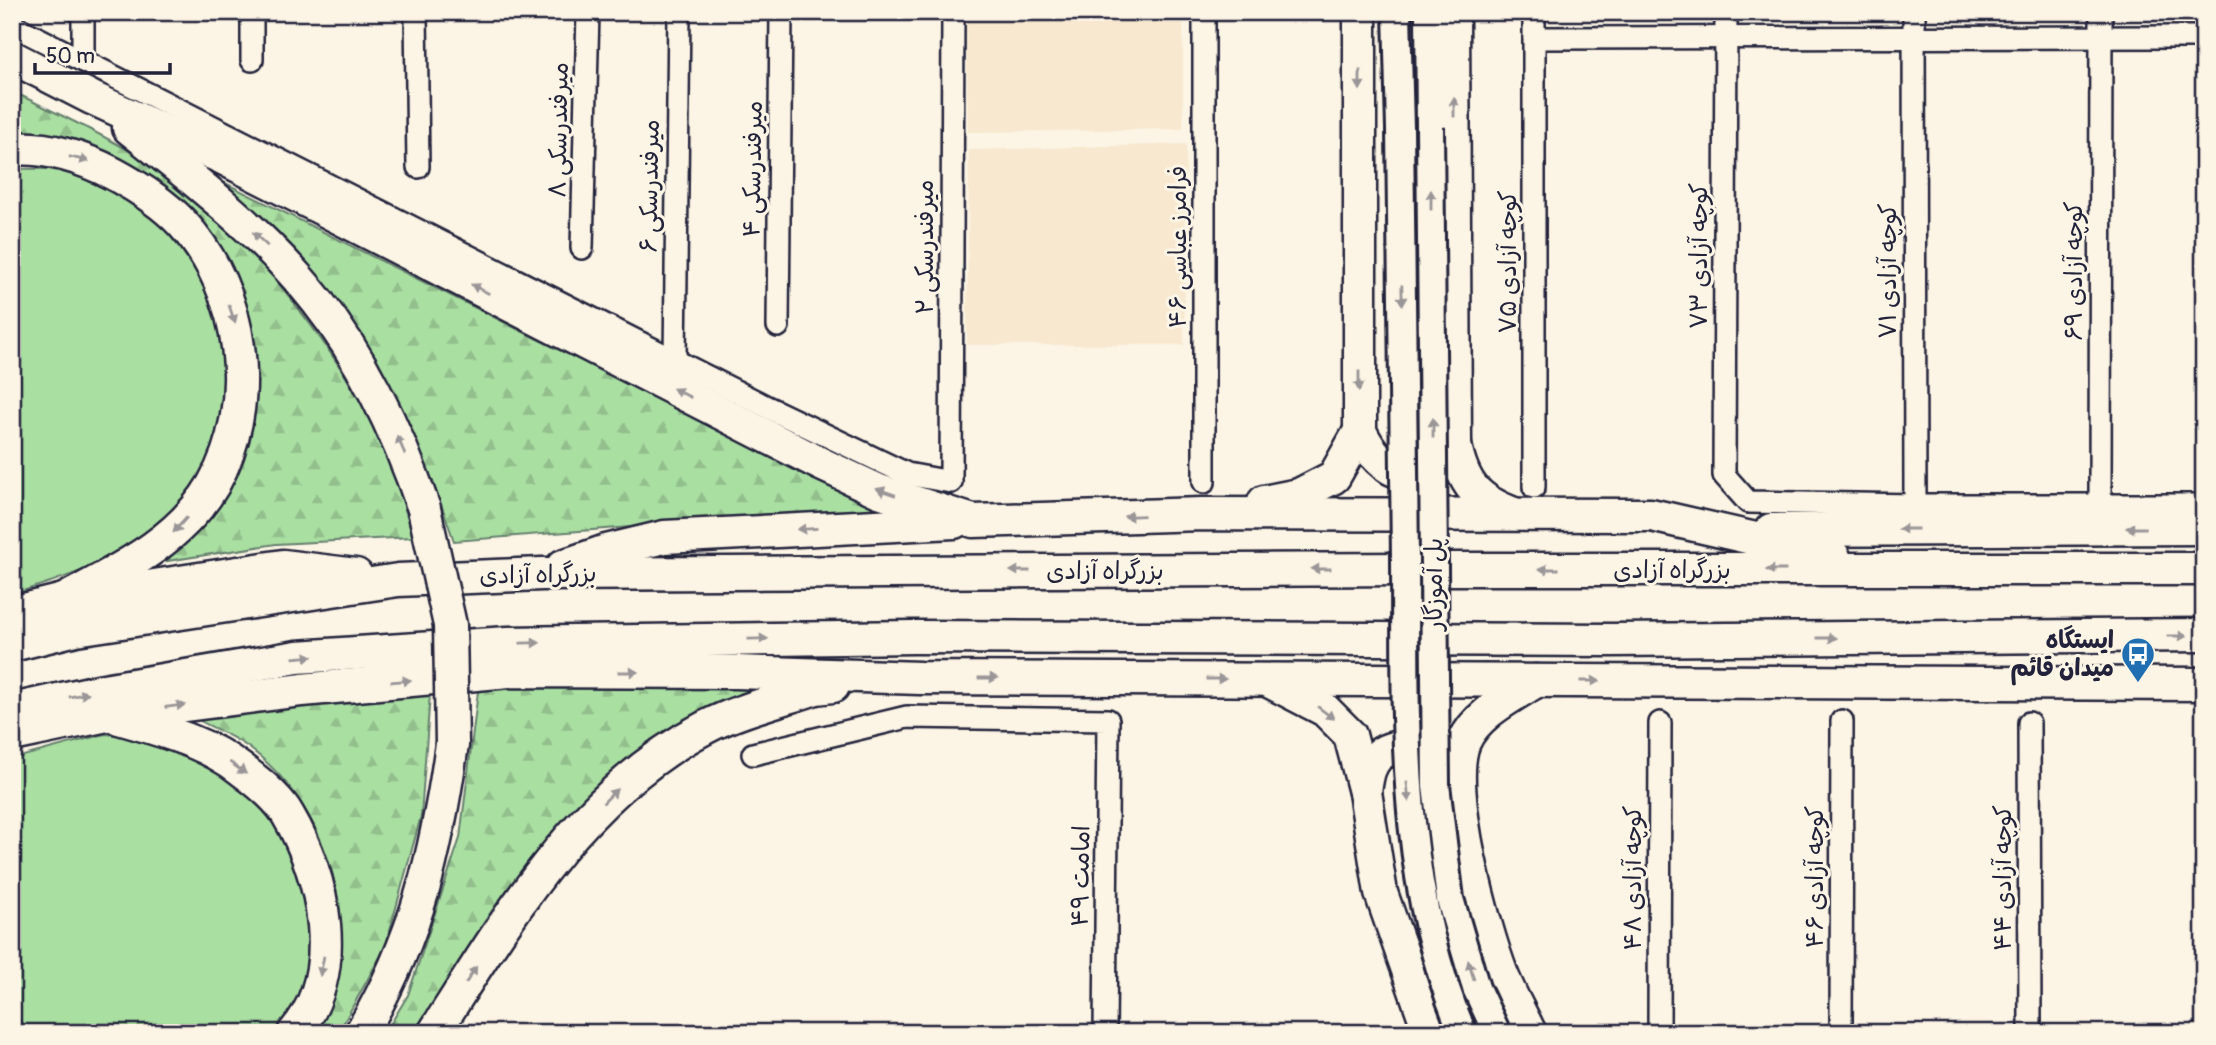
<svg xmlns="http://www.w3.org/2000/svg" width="2216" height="1045" font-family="Pangolin,'Playpen Sans Arabic',sans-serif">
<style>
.built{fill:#f7e8cf}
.green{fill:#aadfa2;stroke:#66806e;stroke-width:2}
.forest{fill:url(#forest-firs);stroke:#66806e;stroke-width:2}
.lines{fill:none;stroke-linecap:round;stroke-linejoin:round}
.minor-casing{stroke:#22223b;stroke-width:26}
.major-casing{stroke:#22223b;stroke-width:32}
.highway-casing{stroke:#22223b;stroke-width:37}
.minor{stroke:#fcf5e5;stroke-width:21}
.major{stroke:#fcf5e5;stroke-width:26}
.highway{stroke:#fcf5e5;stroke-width:32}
.major-bridge-casing{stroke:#22223b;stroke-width:32;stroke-linecap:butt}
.highway-bridge-casing{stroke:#22223b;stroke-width:37;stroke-linecap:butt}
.major-bridge{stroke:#fcf5e5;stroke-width:26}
.highway-bridge{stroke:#fcf5e5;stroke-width:32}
.oneway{fill:#9a9698}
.labels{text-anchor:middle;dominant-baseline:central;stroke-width:6;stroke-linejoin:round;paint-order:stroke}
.street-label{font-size:24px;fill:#22223b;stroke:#fcf5e5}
.poi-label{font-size:24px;font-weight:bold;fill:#22223b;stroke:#fcf5e5;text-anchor:end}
</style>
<defs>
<pattern id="forest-firs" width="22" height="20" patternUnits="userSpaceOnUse" patternTransform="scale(1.75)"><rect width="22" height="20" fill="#aadfa2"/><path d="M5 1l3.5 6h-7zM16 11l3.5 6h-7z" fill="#92bf8c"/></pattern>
</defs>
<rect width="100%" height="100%" fill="#fcf5e5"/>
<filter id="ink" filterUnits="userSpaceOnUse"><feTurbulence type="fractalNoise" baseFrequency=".0143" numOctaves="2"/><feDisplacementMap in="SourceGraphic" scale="14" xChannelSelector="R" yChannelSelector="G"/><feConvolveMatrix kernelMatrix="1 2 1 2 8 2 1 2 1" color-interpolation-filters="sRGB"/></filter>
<g filter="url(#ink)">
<!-- built -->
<g class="built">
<polygon points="966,12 1183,12 1183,129 968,132"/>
<polygon points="1186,144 1184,345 967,345 969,150"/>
</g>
<!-- green -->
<g class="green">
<path d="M12,169C28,169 44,168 60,170C73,171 87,181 99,186C157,211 204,262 222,323C228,345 226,374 224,397C220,437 205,483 176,512C132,556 70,577 12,594Z"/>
<polygon points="105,734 167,739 224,764 270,808 303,866 313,933 303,990 277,1033 29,1033 12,1010 12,759"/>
</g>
<!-- forest -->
<g class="forest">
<path d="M12,91C63,117 115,139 162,172C250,234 353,365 391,466C400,489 406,513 413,537L276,544L167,561C199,523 239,485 250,434C283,281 171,133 12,136Z"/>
<path d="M223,182L814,477L909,516L694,522L454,541C423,449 382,357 319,282C289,247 255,215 223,182Z"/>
<polygon points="792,683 605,780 528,862 415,1033 385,1033 408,995 460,838 478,691 508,686"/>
<path d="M430,694L421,816L385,948L338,1033H305C313,1020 326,1006 331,992C359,906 321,800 248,747C230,734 206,725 187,714Z"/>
</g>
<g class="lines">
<!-- minor casing -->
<g class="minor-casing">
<g id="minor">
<polyline points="83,12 83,61"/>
<polyline points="416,12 418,167"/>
<polyline points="1726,12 1724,475 1748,502 1915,505 2204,505"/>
<polyline points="1914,12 1915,505"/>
<polyline points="12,25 769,408 907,474 951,482 953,12"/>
<polyline points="1534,38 2204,37"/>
<polyline points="252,60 252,12"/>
<polyline points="582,248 588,12"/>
<polyline points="778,326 781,12"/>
<polyline points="675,360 679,12"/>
<polyline points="1204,482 1204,12"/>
<polyline points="1534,487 1534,12"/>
<polyline points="2100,505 2101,12"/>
<polyline points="2029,723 2030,1033"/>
<polyline points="753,754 907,717 1108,720 1105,1033"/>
<polyline points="1659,1033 1660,723"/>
<polyline points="1841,1033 1842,721"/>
</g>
</g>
<!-- major casing -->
<g class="major-casing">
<g id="major">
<polyline points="1397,12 1400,129"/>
<polyline points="1429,12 1430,127"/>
</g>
</g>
<!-- highway casing -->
<g class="highway-casing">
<g id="highway">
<path d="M1360,12V431C1381,477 1423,493 1455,445"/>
<path d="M1453,12L1455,445C1463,484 1476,500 1514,514"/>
<polyline points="12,57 92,98 223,158 821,464 879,491 973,521 1202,514 1651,515 1834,557"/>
<path d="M129,128C196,181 264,234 317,301C366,363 399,436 424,509"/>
<path d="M12,149C46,146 84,158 114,174C138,187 163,203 182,223C245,291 259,404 213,485C180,541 119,570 64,600"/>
<polyline points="1264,502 1299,495 1334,477 1360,431"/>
<polyline points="1771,530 2204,528"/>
<polyline points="563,566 606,551 664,537 954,522"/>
<polyline points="12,613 64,600 283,566 356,575"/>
<polyline points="12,645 76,629 398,580 542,574 1414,569 2204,569"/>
<polyline points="1271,682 1325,710 1350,735 1365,792 1381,893 1430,1033"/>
<polyline points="12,710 98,691 297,657 508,643 914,637 1611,640 2204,635"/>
<path d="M119,718C161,730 207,742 242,770C257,781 279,799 288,815C324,876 346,974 294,1033"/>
<polyline points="12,735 107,715 302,690 509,671 737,672 920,678 2204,684"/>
<path d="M1365,792C1367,779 1368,766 1378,756C1391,743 1428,744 1443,753C1449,757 1454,766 1456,771"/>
<path d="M361,1033C417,939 437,850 452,744"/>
<path d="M434,1033C507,918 581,792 706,727C739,710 780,700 816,688L833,686"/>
<path d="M1530,1033C1521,1014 1510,995 1502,975C1484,929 1445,787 1464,742C1476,714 1511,697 1536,681"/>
</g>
</g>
<!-- minor -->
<use href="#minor" class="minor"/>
<!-- major -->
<use href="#major" class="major"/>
<!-- highway -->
<use href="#highway" class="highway"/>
<!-- major-bridge casing -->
<g class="major-bridge-casing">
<g id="major-bridge">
<polyline points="1430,127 1436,785 1450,899 1476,988 1497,1033"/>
<path d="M1400,129C1402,272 1403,415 1405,558C1406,718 1398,883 1463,1033"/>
</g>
</g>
<!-- highway-bridge casing -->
<g class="highway-bridge-casing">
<polyline id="highway-bridge" points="424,509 450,625 452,744"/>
</g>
<!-- major-bridge -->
<use href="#major-bridge" class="major-bridge"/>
<!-- highway-bridge -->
<use href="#highway-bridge" class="highway-bridge"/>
</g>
<!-- one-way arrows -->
<defs><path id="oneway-solid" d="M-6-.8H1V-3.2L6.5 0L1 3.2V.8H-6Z" transform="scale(1.75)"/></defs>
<g class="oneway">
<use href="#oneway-solid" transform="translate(1360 80) rotate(90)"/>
<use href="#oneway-solid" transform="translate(1454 107) rotate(-90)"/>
<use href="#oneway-solid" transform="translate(79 159) rotate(13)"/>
<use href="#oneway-solid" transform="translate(1431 200) rotate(-90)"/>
<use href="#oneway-solid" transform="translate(260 239) rotate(-137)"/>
<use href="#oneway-solid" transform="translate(480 289) rotate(-153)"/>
<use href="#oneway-solid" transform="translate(1402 295) rotate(89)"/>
<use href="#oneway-solid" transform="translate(232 314) rotate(71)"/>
<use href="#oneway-solid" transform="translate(1359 381) rotate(90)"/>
<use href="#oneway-solid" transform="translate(682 393) rotate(-153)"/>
<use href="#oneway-solid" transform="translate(1433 428) rotate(-90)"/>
<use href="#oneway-solid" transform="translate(401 445) rotate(-114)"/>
<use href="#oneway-solid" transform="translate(886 492) rotate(-161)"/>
<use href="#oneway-solid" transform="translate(1134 516) rotate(178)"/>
<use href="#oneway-solid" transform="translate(180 525) rotate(132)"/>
<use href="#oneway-solid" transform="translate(2136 528) rotate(180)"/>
<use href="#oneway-solid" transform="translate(807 529) rotate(177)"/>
<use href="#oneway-solid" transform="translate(1908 529) rotate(180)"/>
<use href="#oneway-solid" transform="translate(1321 569) rotate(180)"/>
<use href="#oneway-solid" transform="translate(1549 569) rotate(-180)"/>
<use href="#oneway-solid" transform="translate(1776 570) rotate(-180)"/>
<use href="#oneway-solid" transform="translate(1020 571) rotate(180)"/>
<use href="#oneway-solid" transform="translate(2177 636)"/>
<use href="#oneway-solid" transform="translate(1827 638)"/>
<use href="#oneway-solid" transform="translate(758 639) rotate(-1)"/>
<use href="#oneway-solid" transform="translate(530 643) rotate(-1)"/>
<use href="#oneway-solid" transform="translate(303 657) rotate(-5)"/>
<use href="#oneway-solid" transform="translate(628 672)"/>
<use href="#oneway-solid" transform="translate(988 678)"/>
<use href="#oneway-solid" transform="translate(1216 679)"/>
<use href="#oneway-solid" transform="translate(401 681) rotate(-5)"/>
<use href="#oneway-solid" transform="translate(1590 681)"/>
<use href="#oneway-solid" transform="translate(79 695) rotate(-12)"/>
<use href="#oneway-solid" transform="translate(175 706) rotate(-7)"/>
<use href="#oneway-solid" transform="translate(1326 713) rotate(37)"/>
<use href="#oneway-solid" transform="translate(238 768) rotate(35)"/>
<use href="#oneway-solid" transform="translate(1408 792) rotate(84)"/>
<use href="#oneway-solid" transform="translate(610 796) rotate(-45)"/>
<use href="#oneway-solid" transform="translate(322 966) rotate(101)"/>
<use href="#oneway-solid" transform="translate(1471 970) rotate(-107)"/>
<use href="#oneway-solid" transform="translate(471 975) rotate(-57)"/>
</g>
</g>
<!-- icons -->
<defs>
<g id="bus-pin" transform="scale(1.75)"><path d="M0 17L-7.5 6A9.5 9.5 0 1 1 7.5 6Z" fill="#1f6fb2" stroke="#fcf5e5"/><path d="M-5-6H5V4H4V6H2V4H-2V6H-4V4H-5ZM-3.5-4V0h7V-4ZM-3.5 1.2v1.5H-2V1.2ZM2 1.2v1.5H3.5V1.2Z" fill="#fff"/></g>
</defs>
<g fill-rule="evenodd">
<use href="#bus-pin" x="2138" y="654"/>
</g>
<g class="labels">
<!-- street labels -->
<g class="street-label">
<text transform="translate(559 130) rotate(-89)">میرفندرسکی ۸</text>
<text transform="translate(753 169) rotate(-89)">میرفندرسکی ۴</text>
<text transform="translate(650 186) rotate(-89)">میرفندرسکی ۶</text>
<text transform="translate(925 247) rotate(-90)">میرفندرسکی ۲</text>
<text transform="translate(1178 247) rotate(-90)">فرامرز عباسی ۴۶</text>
<text transform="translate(1699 256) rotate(-90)">کوچه آزادی ۷۳</text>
<text transform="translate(1508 262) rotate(-90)">کوچه آزادی ۷۵</text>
<text transform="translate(1888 271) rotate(-90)">کوچه آزادی ۷۱</text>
<text transform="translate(2074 271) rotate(-90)">کوچه آزادی ۶۹</text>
<text x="1672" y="570">بزرگراه آزادی</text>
<text x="1105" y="571">بزرگراه آزادی</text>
<text transform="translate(538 575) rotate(-1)">بزرگراه آزادی</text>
<text transform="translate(1434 584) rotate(-90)">پل آموزگار</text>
<text transform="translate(1081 876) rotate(-89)">امامت ۴۹</text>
<text transform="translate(1815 877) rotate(-90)">کوچه آزادی ۴۶</text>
<text transform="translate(1633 878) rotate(-90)">کوچه آزادی ۴۸</text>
<text transform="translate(2003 878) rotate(-90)">کوچه آزادی ۴۴</text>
</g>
<!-- poi labels -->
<g class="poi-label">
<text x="2114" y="640">ایستگاه<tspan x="2114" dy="28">میدان قائم</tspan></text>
</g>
</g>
<!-- margin -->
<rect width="2216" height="1045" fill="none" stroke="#fcf5e5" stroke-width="42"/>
<rect x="21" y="21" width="2174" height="1003" fill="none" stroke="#22223b" stroke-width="2.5" filter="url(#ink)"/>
<!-- scale -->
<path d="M35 63v10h135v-10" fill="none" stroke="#22223b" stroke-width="3.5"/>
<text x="46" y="63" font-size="21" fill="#22223b" stroke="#fcf5e5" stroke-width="5" paint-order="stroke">50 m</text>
</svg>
